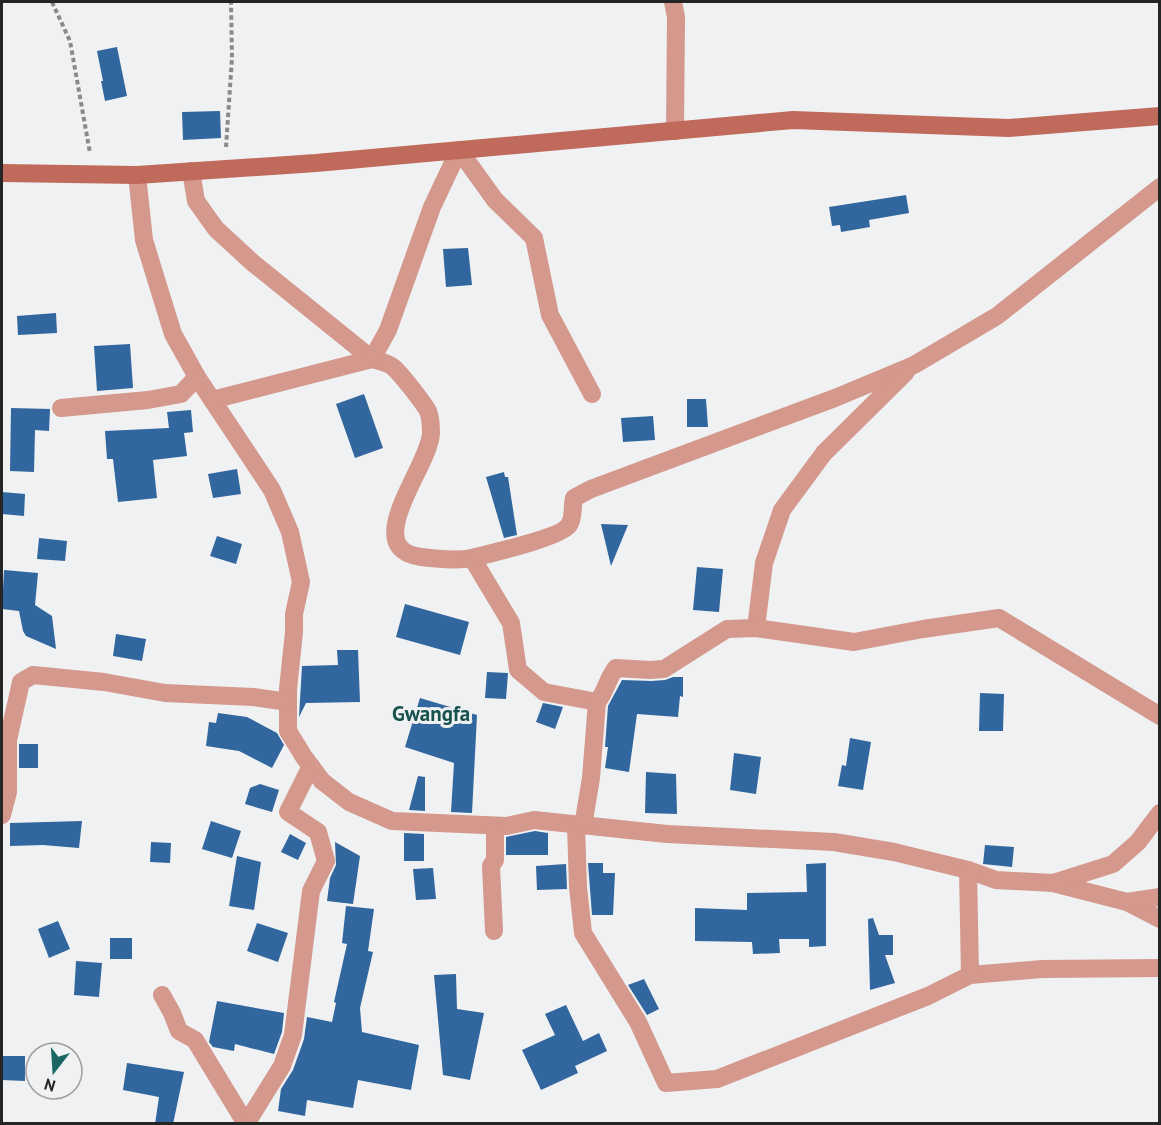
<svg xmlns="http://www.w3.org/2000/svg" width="1161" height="1125" font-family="'PT Sans',sans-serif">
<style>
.building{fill:#31669e}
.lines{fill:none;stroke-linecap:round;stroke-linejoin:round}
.path{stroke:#898a8a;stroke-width:4;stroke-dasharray:4.5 3;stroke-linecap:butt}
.street{stroke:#d4988c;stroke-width:18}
.secondary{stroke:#c06a5b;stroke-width:18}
.labels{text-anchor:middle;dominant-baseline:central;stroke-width:6;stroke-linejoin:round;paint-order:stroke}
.quarter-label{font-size:21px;font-weight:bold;fill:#17524f;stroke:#f0f1f2}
</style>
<rect width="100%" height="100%" fill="#f0f1f2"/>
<!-- building -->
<g class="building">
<polygon points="117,47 127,96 105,101 101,81 103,81 97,51"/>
<polygon points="220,111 221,138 183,140 182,112"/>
<polygon points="906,195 909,213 869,220 870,227 841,232 840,225 832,226 829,207"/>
<polygon points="468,248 472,285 446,287 443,249"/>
<polygon points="56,313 57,333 18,335 17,316"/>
<polygon points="130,344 133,388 97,391 94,346"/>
<polygon points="364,394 383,448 355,458 336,404"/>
<polygon points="687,399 706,399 708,427 687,427"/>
<polygon points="11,408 50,409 49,431 35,430 34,472 10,471"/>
<polygon points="191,410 193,432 184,433 187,456 153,460 157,498 118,502 113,459 107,459 105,431 169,428 167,412"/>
<polygon points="653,416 655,440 623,442 621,418"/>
<polygon points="237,469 241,494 213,498 208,474"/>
<polygon points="504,472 505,477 508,477 517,535 504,538 486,477"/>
<polygon points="2,492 25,494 24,516 2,514"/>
<polygon points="601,524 628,525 611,566"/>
<polygon points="217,536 242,544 236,564 210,556"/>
<polygon points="39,538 67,541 65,561 37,559"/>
<polygon points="697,567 723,569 719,612 693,610"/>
<polygon points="4,570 38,573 35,605 52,616 56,649 26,636 23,631 19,611 2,609"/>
<polygon points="405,604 469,622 460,655 396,637"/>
<polygon points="116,634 146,639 142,661 113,656"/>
<polygon points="337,650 358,650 360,702 306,703 299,717 302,666 338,665"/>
<polygon points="487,672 508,673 506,699 485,698"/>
<polygon points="673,677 683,677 683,697 680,696 678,717 637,714 629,772 605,768 608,747 605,747 608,706 622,680 651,681 665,680"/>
<polygon points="980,693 1004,694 1003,731 979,731"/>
<polygon points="420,698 477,715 472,813 451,812 454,763 405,747"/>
<polygon points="543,703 563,707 555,729 536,722"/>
<polygon points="218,713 247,717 277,733 284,745 272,768 239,751 206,746 209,722 216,723"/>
<polygon points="850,738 871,742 863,790 838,786 842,765 846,766"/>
<rect x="19" y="744" width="19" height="24"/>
<polygon points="734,753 761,757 756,794 730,790"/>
<polygon points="646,772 676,774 677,814 645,813"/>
<polygon points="418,776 425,777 425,811 409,810"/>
<polygon points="260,784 279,790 272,812 245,804 250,788"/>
<polygon points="82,821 79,848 43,845 10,846 10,823"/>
<polygon points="211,821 241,831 232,858 202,849"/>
<polygon points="535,831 548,833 548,855 506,855 506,837"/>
<polygon points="404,833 424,834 424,861 404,861"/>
<polygon points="290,834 306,843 298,860 281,852"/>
<polygon points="151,842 171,843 170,863 150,862"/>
<polygon points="335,842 360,856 353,904 327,901 330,878 336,865"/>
<polygon points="985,845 1014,847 1012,867 983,864"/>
<polygon points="237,856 261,862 254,910 229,906"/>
<polygon points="588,863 603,863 603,873 615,873 613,915 592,915"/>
<polygon points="826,863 826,946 809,947 809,939 779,939 780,953 753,954 752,942 695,941 695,908 747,910 747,893 807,892 806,864"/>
<polygon points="566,864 567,889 537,890 536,866"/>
<polygon points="433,868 436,899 416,900 413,869"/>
<polygon points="346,906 374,909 368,951 373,952 360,1008 362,1032 419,1045 411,1090 358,1080 353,1108 307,1100 305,1116 278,1111 281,1089 293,1070 304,1039 307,1017 332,1022 336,1003 334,1002 347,944 342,943"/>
<polygon points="873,918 879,935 893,935 893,955 885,955 895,983 870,990 868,919"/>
<polygon points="58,921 70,949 49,958 38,929"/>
<polygon points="257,923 288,933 278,962 247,951"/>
<rect x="110" y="938" width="22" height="21"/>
<polygon points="76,961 102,963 99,997 74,995"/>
<polygon points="456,974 457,1009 484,1013 470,1080 443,1075 434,975"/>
<polygon points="644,979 659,1009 647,1015 628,985"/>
<polygon points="217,1001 284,1013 282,1032 274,1054 235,1044 234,1051 213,1047 209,1042"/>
<polygon points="566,1005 583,1041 599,1033 607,1051 575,1066 578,1073 541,1090 522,1050 555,1035 545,1014"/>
<polygon points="2,1056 25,1056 25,1081 2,1080"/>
<polygon points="127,1063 184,1072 173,1124 155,1124 159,1097 123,1090"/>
</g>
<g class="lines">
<!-- path -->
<g class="path">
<polyline points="52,2 70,41 90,153"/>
<polyline points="226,147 232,58 231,2"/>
</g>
<!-- street -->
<g class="street">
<polyline points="673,2 676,17 675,131"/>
<path d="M191,171L196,201L216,229L253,263L372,359C379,361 389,363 393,367C401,374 423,402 428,411C430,416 431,427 431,433C430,466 358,549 421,557C437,559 456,561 472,558L511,623L518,670L544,692L597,702"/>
<polyline points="137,175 144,240 173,334 197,377 272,490 290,532 301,582 294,614 294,632 288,689 288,731 304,757 322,781 349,802 392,821 507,826 534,820 667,834 834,842 894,852 968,870 996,880 1053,883 1127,902 1160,919"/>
<polyline points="212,400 372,359 388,330 432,207 459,150 495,200 534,238 550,315 592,394"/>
<polyline points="61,408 148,400 181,394 197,377"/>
<path d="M472,558C488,554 562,537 569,525C574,518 572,506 574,498L591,489L835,398L914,365L997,316L1160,187"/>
<polyline points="756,628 764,563 782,510 824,453 906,372"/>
<polyline points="2,815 8,792 8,740 21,682 33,675 104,682 165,693 253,697 288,702"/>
<polyline points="576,826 578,887 583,933 638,1022 666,1083 717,1079 928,996 970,975 1042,969 1160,968"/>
<path d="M583,826L591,778L597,702C606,692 607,679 616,668L650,670L664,669L727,629L756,628L854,642L923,629L999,618L1160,716"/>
<polyline points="968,870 970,975"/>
<polyline points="1053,883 1113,864 1138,842 1160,813"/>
<polyline points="1127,902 1160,897"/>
<polyline points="494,931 491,866 495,860 495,826"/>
<polyline points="162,995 172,1013 179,1031 195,1040 246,1124"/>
<polyline points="246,1124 282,1066 293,1035 311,891 326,861 318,832 288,812 311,766"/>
</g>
<!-- secondary -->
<polyline class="secondary" points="2,173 137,175 316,163 793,120 1009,128 1160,116"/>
</g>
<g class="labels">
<!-- quarter labels -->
<g class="quarter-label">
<text x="431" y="713">Gwangfa</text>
</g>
</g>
<!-- border -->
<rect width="1161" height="1125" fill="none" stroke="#242525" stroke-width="6"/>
<!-- north arrow -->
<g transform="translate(54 1071) rotate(197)"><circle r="28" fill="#f0f1f2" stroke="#9e9fa0" stroke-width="1.5"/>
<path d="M0-4.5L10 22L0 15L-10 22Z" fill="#1a6662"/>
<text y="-9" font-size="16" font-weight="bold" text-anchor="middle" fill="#242525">N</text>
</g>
</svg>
